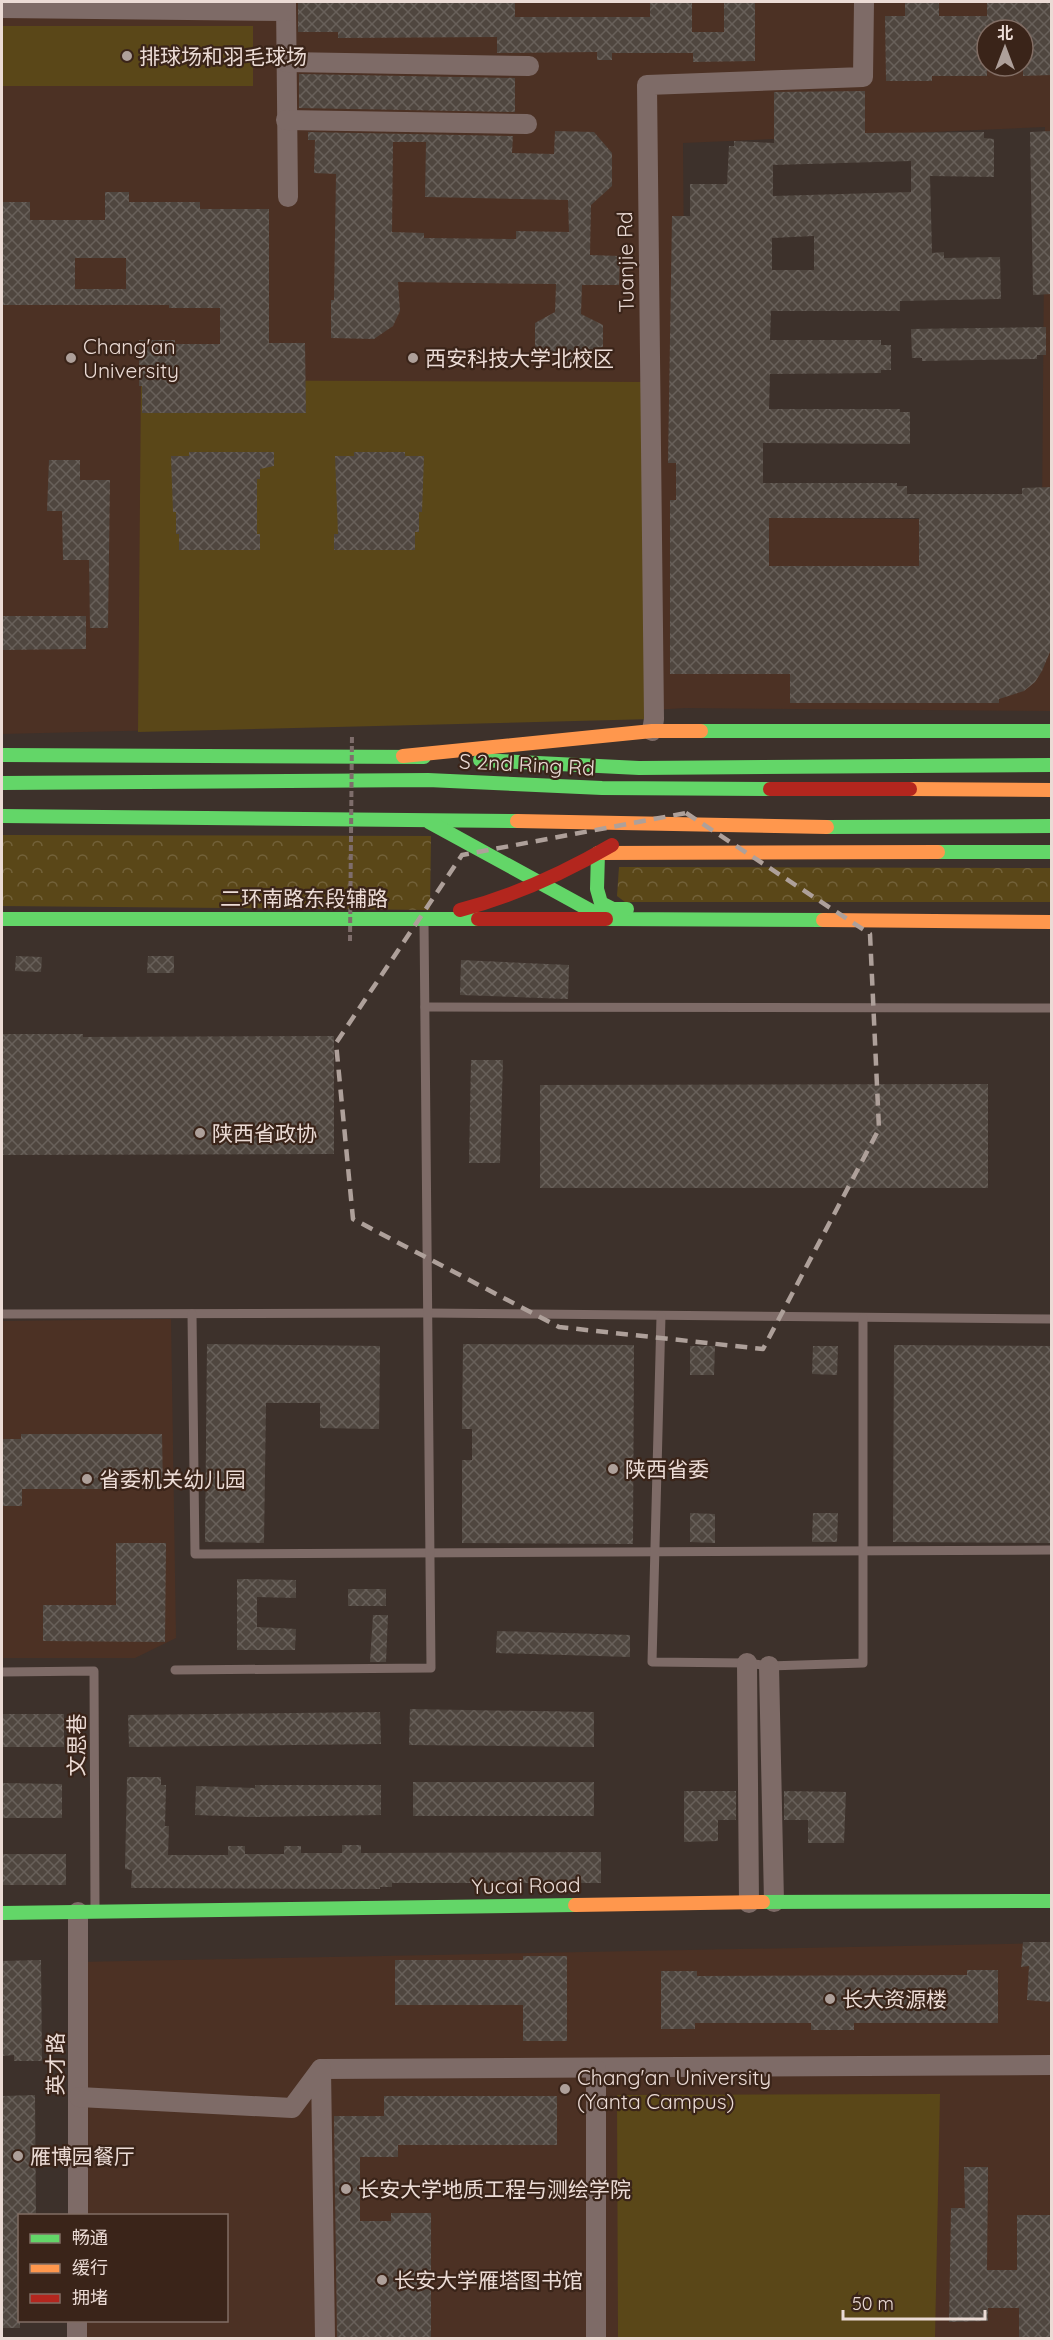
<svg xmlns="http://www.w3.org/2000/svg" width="1053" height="2340" font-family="Quicksand,'Noto Sans SC',sans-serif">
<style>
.built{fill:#4c3124;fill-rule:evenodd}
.forest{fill:url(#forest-crowns)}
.garden{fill:#5a4718}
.building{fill:url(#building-cross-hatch);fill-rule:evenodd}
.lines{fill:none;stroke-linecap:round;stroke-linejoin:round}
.lane{stroke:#7e6b67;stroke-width:9}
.street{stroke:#7e6b67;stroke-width:20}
.fast{stroke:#63d668;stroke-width:14}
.slow{stroke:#ff974d;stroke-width:14}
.jam{stroke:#b3261e;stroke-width:14}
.path-bridge{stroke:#7e6d6b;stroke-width:4;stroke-dasharray:6 3;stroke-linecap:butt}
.marked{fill:none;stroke:#aea09a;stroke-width:4.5;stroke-dasharray:12 8;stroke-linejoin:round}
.poi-dot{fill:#aea09a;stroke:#3a2419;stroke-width:2}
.labels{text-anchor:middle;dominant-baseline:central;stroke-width:4.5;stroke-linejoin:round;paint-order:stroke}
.poi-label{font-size:21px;fill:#ebdbd5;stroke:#3a2419;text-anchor:start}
.street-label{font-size:21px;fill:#ebdbd5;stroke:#3a2419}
</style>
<defs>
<pattern id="forest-crowns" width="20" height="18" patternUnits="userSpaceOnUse" patternTransform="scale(1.5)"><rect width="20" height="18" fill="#5a4718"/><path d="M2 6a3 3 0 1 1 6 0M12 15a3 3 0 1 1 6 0" fill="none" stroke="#726139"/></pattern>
<pattern id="building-cross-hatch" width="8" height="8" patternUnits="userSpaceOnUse" patternTransform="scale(1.5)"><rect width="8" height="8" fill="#4f463f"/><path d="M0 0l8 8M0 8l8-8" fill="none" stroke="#68605a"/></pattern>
</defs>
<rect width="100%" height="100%" fill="#3d312b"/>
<!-- built -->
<g class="built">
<path d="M2,2H1051V711L685,708L448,723L2,734ZM987,30H1023V66H987ZM1045,127L1042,520L686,517L683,143Z"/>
<polygon points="171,1319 176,1638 135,1658 2,1658 2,1321"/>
<polygon points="1051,1943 1051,2338 83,2338 83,2321 226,2320 226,2216 80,2215 75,1962"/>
</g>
<!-- forest -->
<g class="forest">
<polygon points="2,835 431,836 430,910 2,906"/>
<polygon points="619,867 1051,868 1051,902 625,902 617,896"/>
</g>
<!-- garden -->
<g class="garden">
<rect x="2" y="26" width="251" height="60"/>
<polygon points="141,380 650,382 654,719 138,732"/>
<polygon points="940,2094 935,2338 618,2338 617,2095"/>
</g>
<!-- building -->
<g class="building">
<polygon points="298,2 515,2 515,17 650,17 650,2 692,2 692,32 724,32 724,2 755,2 755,61 693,62 693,53 612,53 612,60 597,60 597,52 497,53 497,37 338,38 338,32 298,32"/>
<polygon points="905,2 939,2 939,16 987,16 987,2 1052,2 1052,75 1023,76 1023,30 987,30 987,76 932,76 932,81 886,81 885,16 905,16"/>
<polygon points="299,74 515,78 515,112 299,108"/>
<path d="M865,91V133L984,132V138L994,139V177L930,176L932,253L944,252V258L1000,257L1001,299L900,301V311H771L770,340H881V345H891V370H881V373L770,374L769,409H900V412H910V444L763,443V483H897V486H907V494H1022V488L1052,487V647L1042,671L1035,682L1024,691L999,699V703H790V674H670V500H676V463H668L672,216H690V184H727L729,146H734V141L774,143V92ZM911,161V192L773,196V165ZM814,236V270H772V238ZM769,518H919V566H769Z"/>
<path d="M555,131L594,132L612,153V186L591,205L590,255L620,256L619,285H582L581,314L603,325V347L568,363L535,347V323L555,312L556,284L398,282L400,311L393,326L374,339L331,338V300H334L336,174L314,173L315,140H308V132L513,136L512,153L554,154ZM393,142H426L425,197L568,200L569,232L516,231V239L424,238V233L392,232Z"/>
<polygon points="1052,131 1052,294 1033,295 1030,132"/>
<path d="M105,192H129V202H200V209H269V343H305L306,413H142V386H139V340H175V344H220V308H169V305H2V202H30V220H105ZM75,258H126V289H75Z"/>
<polygon points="1046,327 1046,355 1037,355 1037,359 922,361 922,358 912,358 911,329"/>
<polygon points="189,452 274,452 274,466 260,469 260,479 257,479 257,534 260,534 260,550 179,550 179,534 176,534 176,512 173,512 171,456 189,456"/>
<polygon points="354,452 405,452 405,456 424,456 422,512 419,512 419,532 415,532 415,550 334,550 334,534 338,534 335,456 354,456"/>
<polygon points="49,460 80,460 80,480 110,480 108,628 90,628 89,560 63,560 62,511 47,511"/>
<polygon points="2,616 86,616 86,649 2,650"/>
<polygon points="16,956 42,957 41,972 15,971"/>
<polygon points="148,956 174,956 174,973 147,973"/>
<polygon points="461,960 569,965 568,999 460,995"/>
<polygon points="2,1034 83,1034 83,1037 334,1036 334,1154 2,1155"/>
<polygon points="471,1060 503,1060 500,1163 469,1163"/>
<polygon points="988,1084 988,1188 540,1188 540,1085"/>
<polygon points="207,1344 380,1346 379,1429 320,1428 320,1403 266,1403 264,1543 205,1542"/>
<polygon points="463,1344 634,1345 633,1544 462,1543 462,1460 472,1460 472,1429 462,1429"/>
<polygon points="894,1345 1052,1346 1052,1543 893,1542"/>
<polygon points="690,1346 715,1346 714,1375 690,1375"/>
<polygon points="813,1346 838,1346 837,1375 812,1374"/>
<polygon points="21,1434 162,1434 163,1489 22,1489 22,1506 2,1506 2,1439 21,1439"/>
<polygon points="690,1513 715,1514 715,1543 690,1542"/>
<polygon points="813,1513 838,1513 837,1542 812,1542"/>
<polygon points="116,1543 166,1543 165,1642 43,1641 43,1605 116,1605"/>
<polygon points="237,1579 296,1580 296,1598 257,1597 257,1627 296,1629 295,1650 237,1650"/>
<rect x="348" y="1589" width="38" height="17"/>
<polygon points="373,1615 388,1615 386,1662 370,1662"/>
<polygon points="497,1631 630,1635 630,1657 496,1653"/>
<polygon points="410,1709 594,1712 594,1747 409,1745"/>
<polygon points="380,1712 381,1744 129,1747 128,1715"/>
<rect x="2" y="1714" width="62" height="33"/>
<polygon points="127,1777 161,1777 161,1785 166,1785 165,1826 169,1826 168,1855 228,1855 228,1846 245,1846 245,1854 284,1854 284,1846 301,1846 301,1853 342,1853 342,1845 361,1845 361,1853 601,1852 601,1883 392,1883 392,1887 380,1887 380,1889 131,1888 132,1870 125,1869"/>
<rect x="413" y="1782" width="181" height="34"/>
<polygon points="2,1783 62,1784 62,1818 2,1818"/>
<polygon points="255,1785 381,1785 381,1815 251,1817 195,1815 196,1786 255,1788"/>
<polygon points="684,1791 736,1791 736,1820 718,1820 718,1841 684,1842"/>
<polygon points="784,1791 846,1792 844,1843 808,1843 808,1820 784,1820"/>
<rect x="2" y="1854" width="64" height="31"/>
<polygon points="1023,1942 1052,1942 1052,2002 1027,2000 1029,1966 1021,1967"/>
<polygon points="523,1956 567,1956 567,2041 523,2041 523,2005 395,2005 395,1960 523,1960"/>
<polygon points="41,1960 42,2061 14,2061 14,2055 2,2056 2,1961"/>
<polygon points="967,1970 998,1970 998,2023 854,2023 854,2030 811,2030 811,2023 695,2023 695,2029 661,2029 661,1971 697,1971 697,1976 967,1975"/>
<polygon points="35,2095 36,2216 20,2216 20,2328 2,2328 2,2096"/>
<polygon points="384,2096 557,2096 557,2145 398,2145 398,2157 360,2157 360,2221 391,2221 391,2213 431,2213 431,2338 337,2338 334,2116 384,2116"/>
<polygon points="964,2167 988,2167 987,2270 1017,2270 1017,2215 1052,2215 1052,2338 1019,2338 1019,2308 988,2308 988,2321 949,2322 951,2208 965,2208"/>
</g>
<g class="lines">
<!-- lane -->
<g class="lane">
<polyline points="425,1007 1052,1008"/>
<polyline points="2,1314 427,1313 1052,1319"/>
<polyline points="192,1314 195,1554 1052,1550"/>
<polyline points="661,1316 652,1662 747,1663 769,1666 863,1663 863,1318"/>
<polyline points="175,1670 431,1668 424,921"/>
<polyline points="2,1672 94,1671 95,1909"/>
</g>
<!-- street -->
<g class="street">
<polyline points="286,2 288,197"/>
<polyline points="2,8 286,11"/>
<polyline points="286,62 529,66"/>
<polyline points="286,120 527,124"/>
<polyline points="652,731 654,719 647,85 863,77 864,2"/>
<polyline points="747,1663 749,1903"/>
<polyline points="769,1666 774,1902"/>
<polyline points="78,1912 78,2216"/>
<polyline points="321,2069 1052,2065"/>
<polyline points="79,2097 292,2108 321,2069 325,2338"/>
<polyline points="77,2338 77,2320"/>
<polyline points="596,2338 596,2069"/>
</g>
<!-- fast -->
<g class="fast">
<polyline points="701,731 1052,731"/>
<polyline points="2,755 424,757"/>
<polyline points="480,760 639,768 1052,765"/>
<polyline points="2,783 428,780 602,788 770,789"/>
<polyline points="2,816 517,821"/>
<polyline points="429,822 606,919 823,920"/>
<polyline points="827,827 1052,826"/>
<polyline points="938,852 1052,852"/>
<polyline points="598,853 597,889 601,903 613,909 627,909"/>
<polyline points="2,919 478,919"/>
<polyline points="763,1902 1052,1901"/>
<polyline points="2,1913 575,1905"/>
</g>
<!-- slow -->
<g class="slow">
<polyline points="403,756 652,731 701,731"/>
<polyline points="910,789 1052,790"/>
<polyline points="517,821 827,827"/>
<polyline points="598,853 938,852"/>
<polyline points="823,920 1052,922"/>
<polyline points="575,1905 763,1902"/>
</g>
<!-- jam -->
<g class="jam">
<polyline points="770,789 910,789"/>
<path d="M460,910C514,896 564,873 612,845"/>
<polyline points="478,919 606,919"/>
</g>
<!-- path-bridge -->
<polyline class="path-bridge" points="350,941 352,734"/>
</g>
<!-- marked area -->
<path class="marked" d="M686,813L870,934L879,1129L763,1349L559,1327L353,1219L336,1043L462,855Z"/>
<!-- markers -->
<g class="poi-dot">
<circle cx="127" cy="56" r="6"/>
<circle cx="71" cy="358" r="6"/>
<circle cx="413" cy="358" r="6"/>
<circle cx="200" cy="1133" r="6"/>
<circle cx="613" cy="1469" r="6"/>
<circle cx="87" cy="1479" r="6"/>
<circle cx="830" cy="1999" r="6"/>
<circle cx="565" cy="2089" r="6"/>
<circle cx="18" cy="2156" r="6"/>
<circle cx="346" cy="2189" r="6"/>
<circle cx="382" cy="2280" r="6"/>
</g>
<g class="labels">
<!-- poi labels -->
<g class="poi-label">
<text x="139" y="56">排球场和羽毛球场</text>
<text x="83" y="346">Chang'an<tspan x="83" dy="24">University</tspan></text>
<text x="425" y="358">西安科技大学北校区</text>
<text x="212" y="1133">陕西省政协</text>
<text x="625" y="1469">陕西省委</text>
<text x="99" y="1479">省委机关幼儿园</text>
<text x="842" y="1999">长大资源楼</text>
<text x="577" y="2077">Chang'an University<tspan x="577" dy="24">(Yanta Campus)</tspan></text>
<text x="30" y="2156">雁博园餐厅</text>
<text x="358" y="2189">长安大学地质工程与测绘学院</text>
<text x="394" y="2280">长安大学雁塔图书馆</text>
</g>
<!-- street labels -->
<g class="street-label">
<text transform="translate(625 262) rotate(-91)">Tuanjie Rd</text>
<text transform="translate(527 764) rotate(3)">S 2nd Ring Rd</text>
<text x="304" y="898">二环南路东段辅路</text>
<text transform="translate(76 1745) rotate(-90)">文思巷</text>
<text transform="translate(526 1885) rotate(-1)">Yucai Road</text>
<text transform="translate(55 2064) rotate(-90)">英才路</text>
</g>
</g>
<!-- border -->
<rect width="1053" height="2340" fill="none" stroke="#ebdbd5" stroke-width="6"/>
<!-- legend -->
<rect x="18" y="2214" width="210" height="108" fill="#3a2419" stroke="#816d64" stroke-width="1.5"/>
<rect x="30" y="2234" width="30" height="9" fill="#63d668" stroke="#816d64" stroke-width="1.5"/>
<text x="72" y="2244" font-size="18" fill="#ebdbd5">畅通</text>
<rect x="30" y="2264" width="30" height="9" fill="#ff974d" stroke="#816d64" stroke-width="1.5"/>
<text x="72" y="2274" font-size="18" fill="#ebdbd5">缓行</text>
<rect x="30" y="2294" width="30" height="9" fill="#b3261e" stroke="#816d64" stroke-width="1.5"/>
<text x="72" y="2304" font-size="18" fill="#ebdbd5">拥堵</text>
<!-- north arrow -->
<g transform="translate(1005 48)"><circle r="28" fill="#3a2419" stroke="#816d64" stroke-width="1.5"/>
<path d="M0-4.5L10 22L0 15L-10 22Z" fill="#aea09a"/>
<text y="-9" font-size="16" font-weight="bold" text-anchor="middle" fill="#ebdbd5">北</text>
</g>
<!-- scale -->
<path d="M843 2310v9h142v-9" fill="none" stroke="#ebdbd5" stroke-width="3"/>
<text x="852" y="2310" font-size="18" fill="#ebdbd5" stroke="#3a2419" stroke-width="4.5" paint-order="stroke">50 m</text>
</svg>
